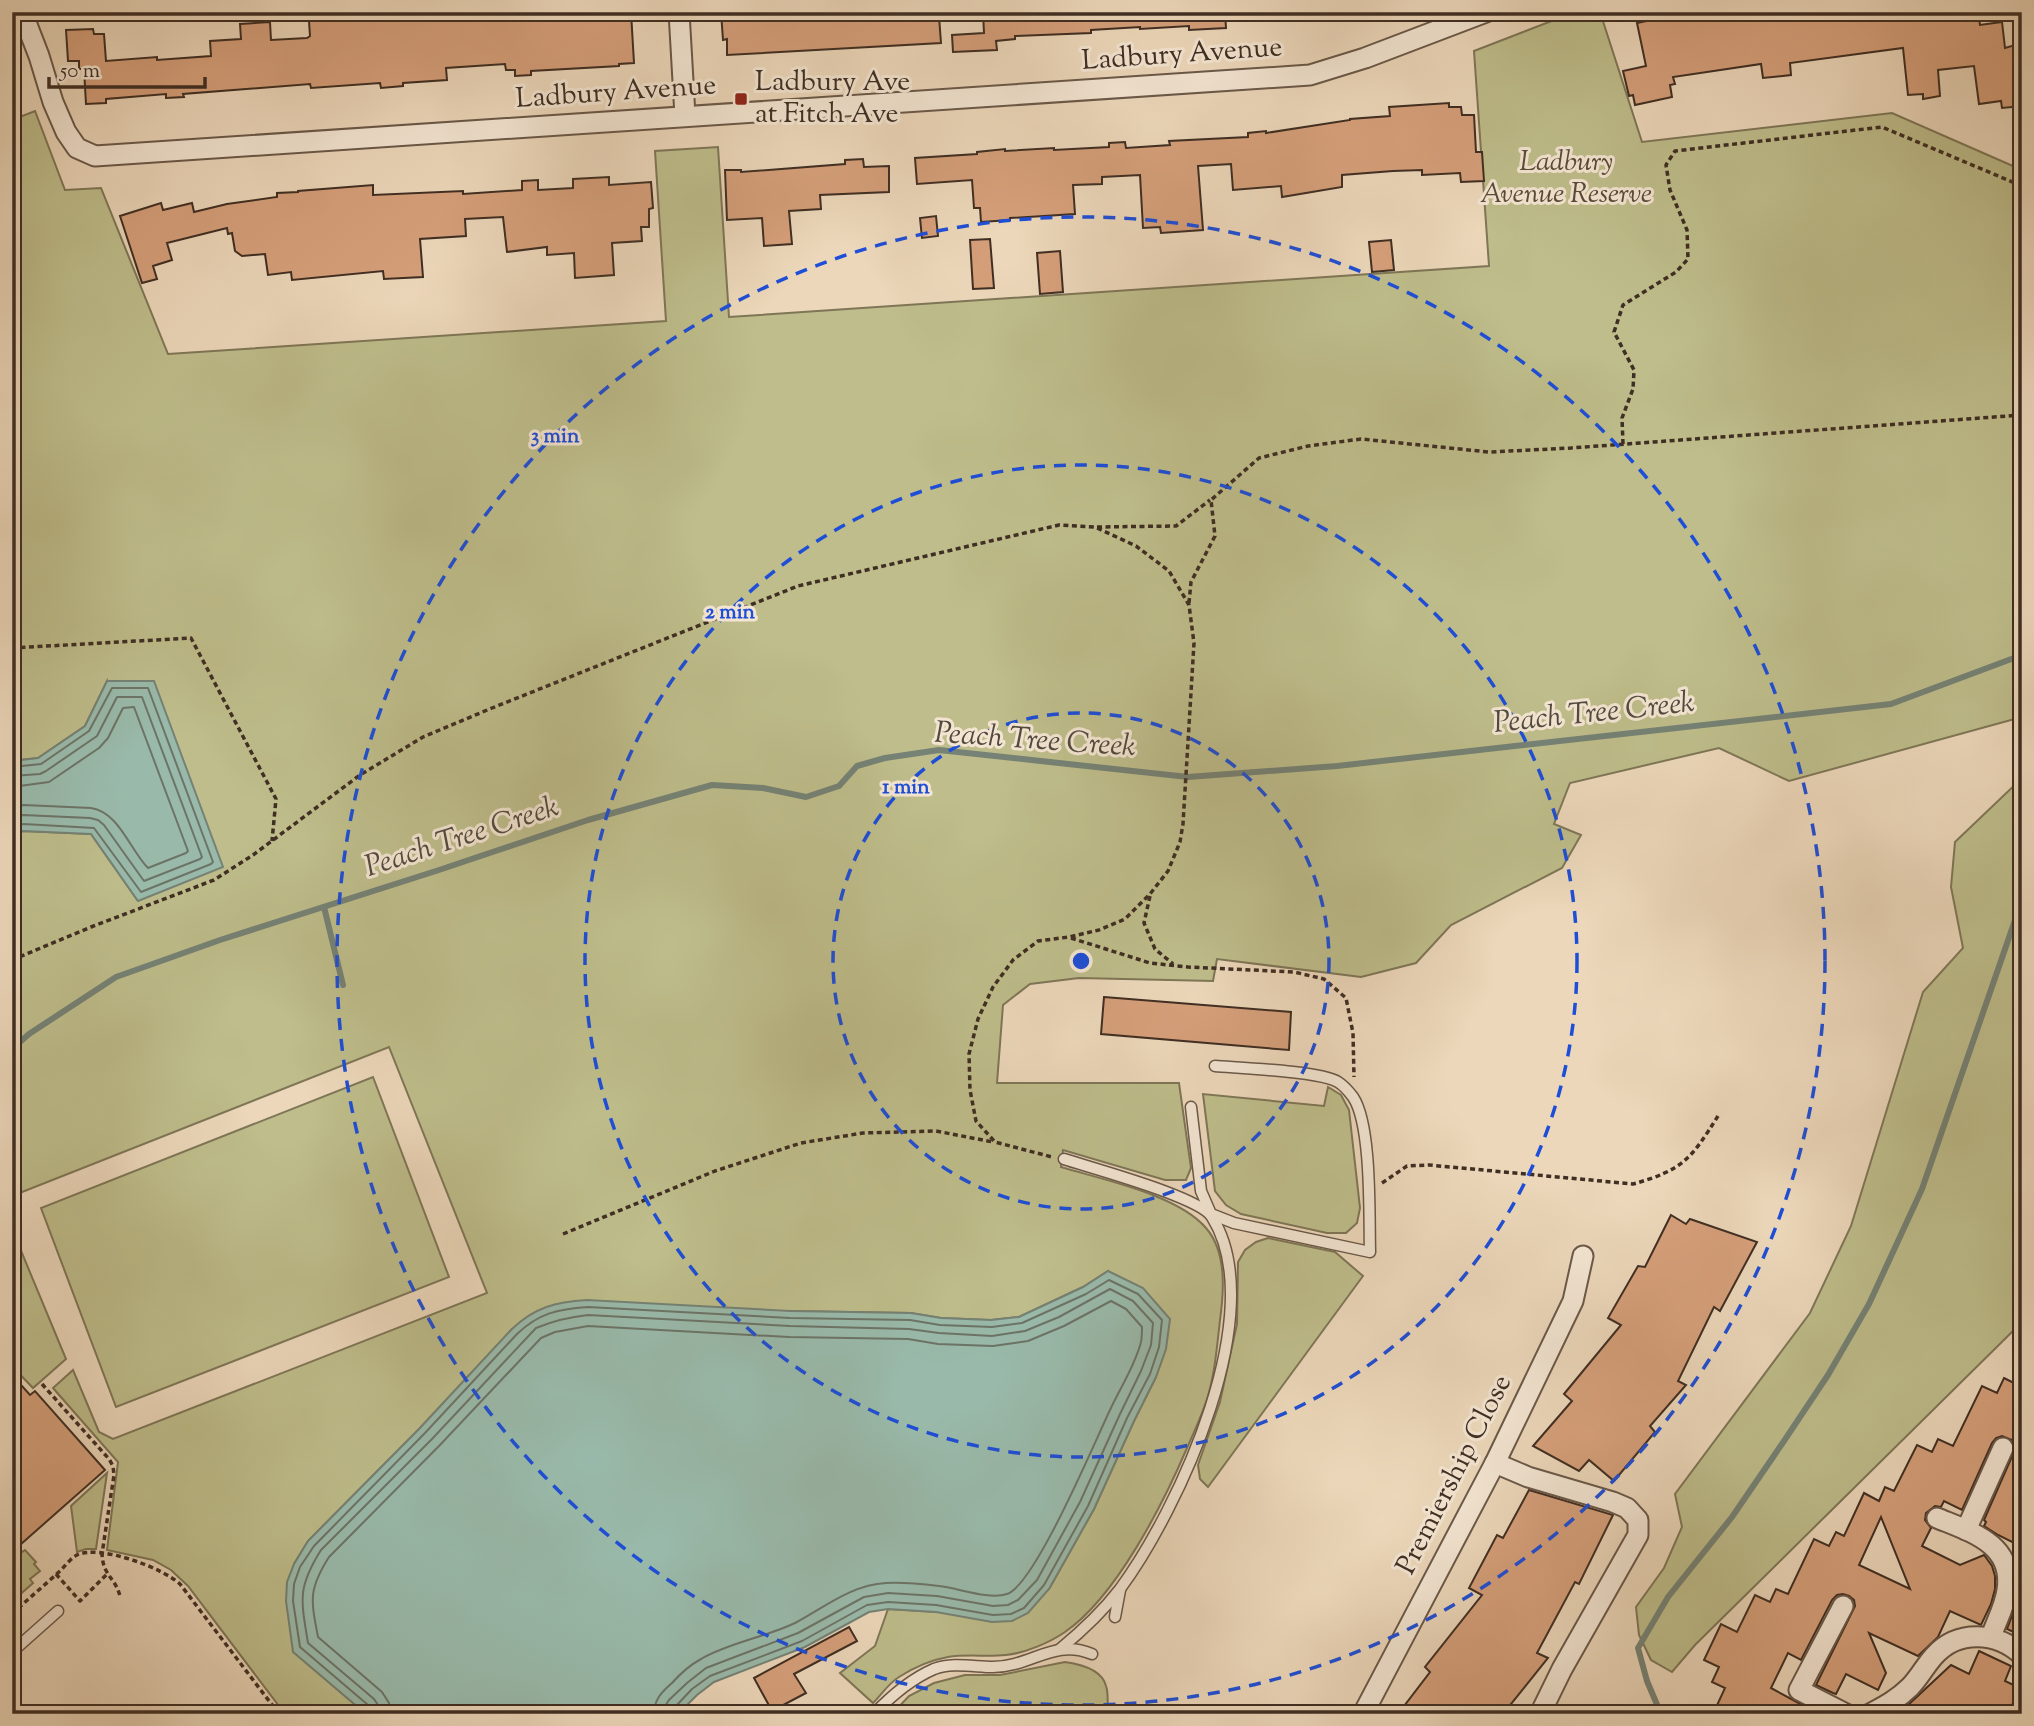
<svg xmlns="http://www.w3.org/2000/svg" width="2034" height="1726" font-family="'Sorts Mill Goudy',serif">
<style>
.green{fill:#bebd8b;stroke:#7e7657;stroke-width:2}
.water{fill:#99baab;stroke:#758275;stroke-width:2}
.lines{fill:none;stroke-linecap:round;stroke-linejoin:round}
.shore{stroke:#6c7467;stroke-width:2}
.stream{stroke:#758275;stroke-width:6}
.building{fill:#d59f7a;stroke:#3f2e23;stroke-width:2;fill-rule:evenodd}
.service-casing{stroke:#6a5849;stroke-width:13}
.minor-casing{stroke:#6a5849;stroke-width:23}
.path{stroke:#3f2e23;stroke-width:3.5;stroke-dasharray:5 3.5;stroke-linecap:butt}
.service{stroke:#f3e5d2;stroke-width:10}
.minor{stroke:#f3e5d2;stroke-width:19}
.ring{fill:none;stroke:#1d4ed8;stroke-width:3.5;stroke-dasharray:12 9}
.poi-dot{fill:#8f2418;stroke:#f3e5d2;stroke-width:2.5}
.labels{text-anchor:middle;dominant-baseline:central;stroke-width:6;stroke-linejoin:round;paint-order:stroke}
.street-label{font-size:28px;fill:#3f2e23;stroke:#f3e5d2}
.poi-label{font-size:28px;fill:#3f2e23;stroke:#f3e5d2;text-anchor:start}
.park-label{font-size:28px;font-style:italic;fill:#584b38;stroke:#f3e5d2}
.water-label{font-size:30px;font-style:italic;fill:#514a3e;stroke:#f3e5d2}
.centre{fill:#1d4ed8;stroke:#f3e5d2;stroke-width:3.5}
.ring-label{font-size:21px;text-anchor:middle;font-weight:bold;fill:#1d4ed8;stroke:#f3e5d2;stroke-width:6;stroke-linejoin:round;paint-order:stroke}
</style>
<rect width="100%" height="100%" fill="#ecd7ba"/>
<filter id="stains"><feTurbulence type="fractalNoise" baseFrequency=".00286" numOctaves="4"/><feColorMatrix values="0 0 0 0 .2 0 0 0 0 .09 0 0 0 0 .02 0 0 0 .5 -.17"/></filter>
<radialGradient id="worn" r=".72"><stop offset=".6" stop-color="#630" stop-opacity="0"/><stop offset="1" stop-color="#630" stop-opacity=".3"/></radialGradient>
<!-- green -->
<g class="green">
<path d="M1575,12H1600L1642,142L1892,113L2022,170V717L1789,781L1719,748L1570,783L1554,824L1581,835L1562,868L1451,925L1416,963L1361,977L1217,959L1213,981L1079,978L1030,984L1003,1005L997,1083H1179L1191,1168L1186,1180H1165L1063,1150L1061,1167C1104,1180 1178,1195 1206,1228C1227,1252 1224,1291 1220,1320C1217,1346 1215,1374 1207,1399C1202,1415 1194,1432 1187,1448C1163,1504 1116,1597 1065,1632C1049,1643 1025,1653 1006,1655C987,1657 966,1654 948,1657C931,1660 913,1668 899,1677C889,1683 881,1695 873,1703L840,1673L875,1646L888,1609L936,1612L1049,1589L1094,1509L1134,1421L1156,1377L1108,1271L1083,1287L1019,1317L991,1320L941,1318L911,1313L790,1311L512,1329L420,1428L308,1541L294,1564V1652L366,1714H285L188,1586L171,1570L153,1560L107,1550L118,1462L53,1388L73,1370L99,1432L113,1439L487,1293L389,1047L12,1196V833L23,831L91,834L138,901L107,681L85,726L38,758L12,761V120L35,111L65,190L101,188L168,354L666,321L655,151L718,147L729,317L1489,266L1474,51Z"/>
<polygon points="2022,778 2022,1339 2017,1327 1695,1645 1672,1672 1651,1660 1639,1635 1636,1607 1664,1568 1682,1527 1675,1494 1810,1313 1851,1226 1923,992 1963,948 1951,887 1955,842"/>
<polygon points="373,1077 449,1277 116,1407 41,1208"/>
<polygon points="1328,1087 1341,1095 1349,1110 1360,1208 1357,1223 1346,1233 1327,1233 1241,1214 1226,1205 1215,1191 1203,1094 1324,1106"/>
<polygon points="12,1229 66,1359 33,1388 12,1366"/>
<polygon points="1268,1238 1335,1252 1363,1276 1208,1487 1200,1479 1198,1465 1220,1402 1237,1324 1238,1262 1245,1250 1256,1242"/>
<polygon points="107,1473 96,1549 86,1549 77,1552 71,1506"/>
<polygon points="20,1549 22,1552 25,1550 36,1562 34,1564 40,1571 30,1579 33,1583 16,1598 19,1601 12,1607 12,1556"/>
<path d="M1065,1662C1079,1664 1102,1669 1106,1686C1109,1694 1107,1705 1108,1714H892L909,1696L934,1683L965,1675H1000Z"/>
</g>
<!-- water -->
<g class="water">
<polygon points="107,681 154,681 223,867 138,901 91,834 23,831 12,833 12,761 38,758 85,726"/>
<path d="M1108,1271L1143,1288L1170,1319L1166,1349L1156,1377L1134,1421L1094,1509L1049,1589L1028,1613L1012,1621L992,1622L936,1612L888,1609L869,1612L805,1647L714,1682L697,1695L678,1714H366L293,1652L286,1601L287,1582L294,1564L308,1541L420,1428L512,1329C535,1307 556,1302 587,1300L790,1311L911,1313L941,1318L991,1320L1019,1317L1083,1287Z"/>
</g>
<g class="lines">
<!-- shore -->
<g class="shore">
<polyline points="12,767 41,764 89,731 112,688 148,688 213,862 211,864 141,892 94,828 24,824 12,826"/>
<polyline points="12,776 40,774 46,771 97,736 117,697 142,697 202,857 200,859 144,881 104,825 98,820 90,818 23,815 12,817"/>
<path d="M12,787L49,782L99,748L108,738L123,708L134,707L188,851L186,853L148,868C130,850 119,812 91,808L24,805L12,806"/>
<path d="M371,1714L368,1705L300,1647L293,1601L294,1584L300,1567L314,1546L425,1433L517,1334C539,1313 558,1309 588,1307L790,1318L910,1320L940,1325L992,1327L1022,1323L1086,1294L1109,1280L1138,1294L1162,1320L1159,1347L1150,1374L1127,1418L1088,1506L1044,1585L1024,1608L1011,1614L993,1615L936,1605L888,1602L867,1605L802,1641L710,1676L692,1689L676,1706L673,1714"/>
<path d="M380,1714L378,1705L374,1699L308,1643C301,1600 297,1588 321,1550L432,1439L536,1328C553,1321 569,1317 588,1315L790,1326L909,1329L939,1333L992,1336L1025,1331L1059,1317L1110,1289L1133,1301L1153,1323L1151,1345L1141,1371L1120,1414L1080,1502L1037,1580L1018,1600L1008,1605L993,1606L937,1596L888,1593L864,1597L798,1633L706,1668L687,1683L669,1700L665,1706V1714"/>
<path d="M390,1714L389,1703L382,1692L318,1637C311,1600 308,1590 329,1557L439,1446L541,1338L555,1332L588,1326L789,1337L908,1339L938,1344L993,1346L1028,1341L1064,1326L1111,1301L1126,1309L1142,1327C1142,1332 1142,1337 1141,1342C1135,1366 1120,1388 1110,1410C1095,1441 1035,1585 1007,1594C989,1600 958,1588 939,1586C922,1584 903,1582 886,1583C851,1585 825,1607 795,1623C766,1637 728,1643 701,1659C690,1665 680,1674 672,1683C662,1692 654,1699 654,1714"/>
</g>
<!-- stream -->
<g class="stream">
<polyline points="324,907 343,985"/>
<polyline points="12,1049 29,1034 116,977 220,940 439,870 588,820 712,785 763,788 806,797 839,786 857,766 885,758 939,750 1188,777 1337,766 1891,704 2022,655"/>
<polyline points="1661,1714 1647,1681 1638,1648 1668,1597 1732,1517 1784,1441 1828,1375 1869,1304 1922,1189 2022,900"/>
</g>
</g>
<!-- building -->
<g class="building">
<polygon points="314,12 392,12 392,16 439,12 631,12 634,63 619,64 619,66 531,71 531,75 515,76 515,70 506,70 505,64 446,68 447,80 403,83 403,86 381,88 380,83 311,88 310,84 183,94 184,97 166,98 166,94 106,99 106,103 86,104 84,69 79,69 79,61 68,61 66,30 93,29 94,34 104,34 106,61 157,57 157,60 211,56 210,41 241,39 240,24 270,22 271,40 307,38 310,36 309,21 315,20"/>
<polygon points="721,12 880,12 881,17 891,17 891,18 939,16 941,43 727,55 727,39 723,40"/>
<polygon points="983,12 1225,12 1226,28 1189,30 1189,26 1140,29 1140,27 1091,30 1091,33 1015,36 1015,39 996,41 997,50 953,52 952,35 984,33"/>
<polygon points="1666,12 1978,12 1980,25 2002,22 2005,48 2022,43 2022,106 2002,108 2001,101 1979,104 1974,66 1938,70 1940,96 1923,99 1923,94 1908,95 1903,48 1790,63 1791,75 1763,78 1761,64 1673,77 1675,84 1670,85 1672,97 1635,105 1633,95 1629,96 1623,71 1646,66 1637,23 1666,17"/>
<polygon points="1449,103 1449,107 1461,107 1462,115 1474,115 1476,152 1482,152 1484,181 1461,182 1460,173 1422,175 1422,170 1393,171 1342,175 1342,187 1282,197 1281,186 1233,190 1231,164 1198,166 1203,230 1161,233 1160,227 1143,228 1140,175 1102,177 1102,184 1073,185 1075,214 1010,218 1010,220 981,222 980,208 974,208 972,180 917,184 915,158 977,154 977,152 1005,149 1005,151 1054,148 1054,150 1109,147 1109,143 1125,142 1126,148 1170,145 1169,141 1248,137 1248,133 1266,131 1266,133 1350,120 1350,119 1390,116 1389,107"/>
<polygon points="863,159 864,167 889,166 889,192 820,195 821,209 789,211 792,244 764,246 762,218 727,220 725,170 741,170 741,172 845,164 845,160"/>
<polygon points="609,177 609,185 651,182 653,208 649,209 649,227 641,227 642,241 612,243 614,275 575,278 574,253 547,255 547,247 507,252 503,217 465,219 466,236 420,239 423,277 384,279 383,271 292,280 291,272 268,275 265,254 242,256 235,251 232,233 228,234 227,228 167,243 172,260 153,266 157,279 142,283 120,216 161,203 163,210 192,203 194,212 227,204 277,197 277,193 298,192 298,191 373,185 373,195 463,191 463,194 522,190 522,181 538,180 538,190 573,188 573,179"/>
<polygon points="936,216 938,236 922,238 920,218"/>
<polygon points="990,239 994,288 973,289 970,240"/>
<polygon points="1391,240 1394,270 1372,272 1369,242"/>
<polygon points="1060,251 1063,292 1040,294 1037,253"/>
<polygon points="1104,997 1291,1012 1289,1050 1101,1034"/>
<polygon points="1671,1215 1686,1224 1690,1219 1757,1242 1720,1311 1714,1307 1678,1381 1686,1385 1650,1426 1655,1432 1614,1481 1589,1460 1579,1471 1533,1446 1572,1401 1564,1394 1621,1325 1608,1318 1638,1266 1645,1267"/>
<polygon points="12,1375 30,1395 35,1391 105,1470 12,1552"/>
<path d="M2004,1378L2022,1387V1547L1998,1535L1984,1526L1986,1522L1984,1520L2014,1452L2015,1446L2012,1440L2002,1436L1996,1438L1992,1443L1962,1510L1944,1501L1941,1507L1935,1506L1926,1513L1925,1520L1931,1528L1922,1546L1960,1565L1984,1555L1987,1559L1992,1566L1995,1576V1589L1991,1604L1981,1625L1950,1611L1938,1637L1918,1656L1869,1633L1886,1673L1878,1690L1846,1674L1836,1694L1833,1693L1816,1685L1855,1606L1854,1600L1849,1596L1843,1594L1837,1595L1832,1600L1801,1660L1788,1653L1771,1688L1819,1714H1713L1725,1688L1712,1682L1719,1667L1704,1660L1721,1624L1737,1632L1755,1595L1770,1602L1776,1589L1788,1594L1814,1539L1829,1546L1836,1532L1844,1536L1864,1493L1879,1501L1885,1487L1894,1491L1917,1445L1932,1452L1938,1439L1953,1446L1982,1386L1997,1393ZM1881,1517L1910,1589L1859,1565Z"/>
<polygon points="1529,1490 1613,1515 1579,1584 1575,1582 1537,1653 1548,1658 1503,1714 1398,1714 1430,1672 1425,1667 1482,1595 1469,1588 1497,1535 1503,1538"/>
<polygon points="2022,1589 2022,1636 2007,1629"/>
<polygon points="849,1627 857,1641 794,1674 806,1693 772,1711 754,1678"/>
<polygon points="1979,1651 2011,1666 2005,1681 2020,1688 2008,1714 1915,1714 1907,1706 1951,1665 1969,1674"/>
</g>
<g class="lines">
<!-- service casing -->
<g class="service-casing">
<g id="service">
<path d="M1191,1107L1201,1191L1211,1214L1234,1223L1370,1252C1369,1217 1372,1125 1353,1097C1350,1093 1343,1085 1338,1082C1321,1071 1239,1068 1215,1066"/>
<polyline points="1115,1617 1120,1590"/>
<path d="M1060,1649C1082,1631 1103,1611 1120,1589C1179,1509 1271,1311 1212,1217C1200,1197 1091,1168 1064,1159"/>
<polyline points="12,1652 58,1611"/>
<path d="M874,1714C892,1695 911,1679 934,1669C952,1662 975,1667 993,1667C1031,1667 1054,1638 1092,1654"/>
</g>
</g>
<!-- minor casing -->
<g class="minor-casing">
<g id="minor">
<polyline points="22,12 39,56 53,102 66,132 77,148 95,156 1310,75 1365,58 1486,12"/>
<polyline points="679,12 685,116"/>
<polyline points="1495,1463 1528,1477 1613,1502 1627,1508 1638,1520 1638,1535 1562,1669 1540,1714"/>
<path d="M1937,1518C1971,1532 2014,1544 2007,1590C2005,1606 1996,1622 1991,1637"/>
<polyline points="1966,1530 2003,1448"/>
<polyline points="1843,1606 1799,1690 1846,1714"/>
<polyline points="1363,1714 1495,1463 1573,1301 1583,1256"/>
<path d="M1870,1714C1885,1706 1898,1699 1910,1687C1919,1678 1925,1666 1934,1656C1958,1629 1997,1632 2022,1655"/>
</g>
</g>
<!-- path -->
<g class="path">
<polyline points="1623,444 1622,418 1633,389 1634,370 1614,332 1623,305 1676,272 1688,259 1687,230 1670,190 1666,165 1675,151 1882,127 2022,186"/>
<polyline points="1097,527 1176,526 1210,500"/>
<polyline points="1189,603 1191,582 1215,536 1211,500 1259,458 1308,446 1361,439 1489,452 1571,448 2022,415"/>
<polyline points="12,648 191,638 276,799 272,841"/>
<polyline points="1150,896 1144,923 1155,949 1173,964"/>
<polyline points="1071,938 1150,963 1188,967 1294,972 1324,979 1346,998 1353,1033 1354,1077"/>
<polyline points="12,960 91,927 214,880 253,855 360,775 423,737 492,708 798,586 1059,525 1095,527 1136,546 1169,571 1189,605 1194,643 1183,824 1180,842 1168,871 1150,894 1125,919 1099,930 1069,937 1038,941 1013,960 993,987 978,1019 969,1054 970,1090 976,1121 995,1142 1052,1157"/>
<path d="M1382,1183L1407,1166L1429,1165L1633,1184C1683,1170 1691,1159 1718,1116"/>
<polyline points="563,1234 715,1171 801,1143 863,1133 936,1131 993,1142"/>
<path d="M42,1384L109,1459L113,1466L114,1475L102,1554C103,1576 115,1577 120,1596"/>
<polyline points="56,1574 80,1601 107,1574"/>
<path d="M12,1614C28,1599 45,1585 61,1570C66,1565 71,1558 77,1555C99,1544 163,1568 180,1584L279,1714"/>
</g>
<!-- service -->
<use href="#service" class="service"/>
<!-- minor -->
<use href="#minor" class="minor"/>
</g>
<!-- distance rings -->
<g class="ring">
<circle cx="1081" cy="961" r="248"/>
<circle cx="1081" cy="961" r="496"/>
<circle cx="1081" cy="961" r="744"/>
</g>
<!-- markers -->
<rect class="poi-dot" x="734" y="92" width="14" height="14" rx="3.5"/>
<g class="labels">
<!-- street labels -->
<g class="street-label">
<text transform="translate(1182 55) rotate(-4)">Ladbury Avenue</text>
<text transform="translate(616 93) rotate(-4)">Ladbury Avenue</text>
<text transform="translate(1455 1475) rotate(-63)">Premiership Close</text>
</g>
<!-- poi labels -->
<g class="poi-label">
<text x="755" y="83">Ladbury Ave<tspan x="755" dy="32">at Fitch Ave</tspan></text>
</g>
<!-- park labels -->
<g class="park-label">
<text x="1566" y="163">Ladbury<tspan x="1566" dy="32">Avenue Reserve</tspan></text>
</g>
<!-- water labels -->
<g class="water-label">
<text transform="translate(1594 714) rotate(-6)">Peach Tree Creek</text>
<text transform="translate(1035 741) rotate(4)">Peach Tree Creek</text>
<text transform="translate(462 838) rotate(-18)">Peach Tree Creek</text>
</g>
</g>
<circle cx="1081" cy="961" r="10" class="centre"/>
<g class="ring-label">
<text x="555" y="442">3 min</text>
<text x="730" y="618">2 min</text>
<text x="906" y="793">1 min</text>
</g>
<!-- margin -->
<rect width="2034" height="1726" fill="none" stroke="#ecd7ba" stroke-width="42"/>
<rect x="14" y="14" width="2006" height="1698" fill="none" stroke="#3f2e23" stroke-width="3.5"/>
<rect x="21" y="21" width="1992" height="1684" fill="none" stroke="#3f2e23" stroke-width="2"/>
<!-- scale -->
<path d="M49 77v10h156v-10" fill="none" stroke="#3f2e23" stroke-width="3.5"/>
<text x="60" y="77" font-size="21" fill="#3f2e23" stroke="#f3e5d2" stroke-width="5" paint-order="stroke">50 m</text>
<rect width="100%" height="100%" filter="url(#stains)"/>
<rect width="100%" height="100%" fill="url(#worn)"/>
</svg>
